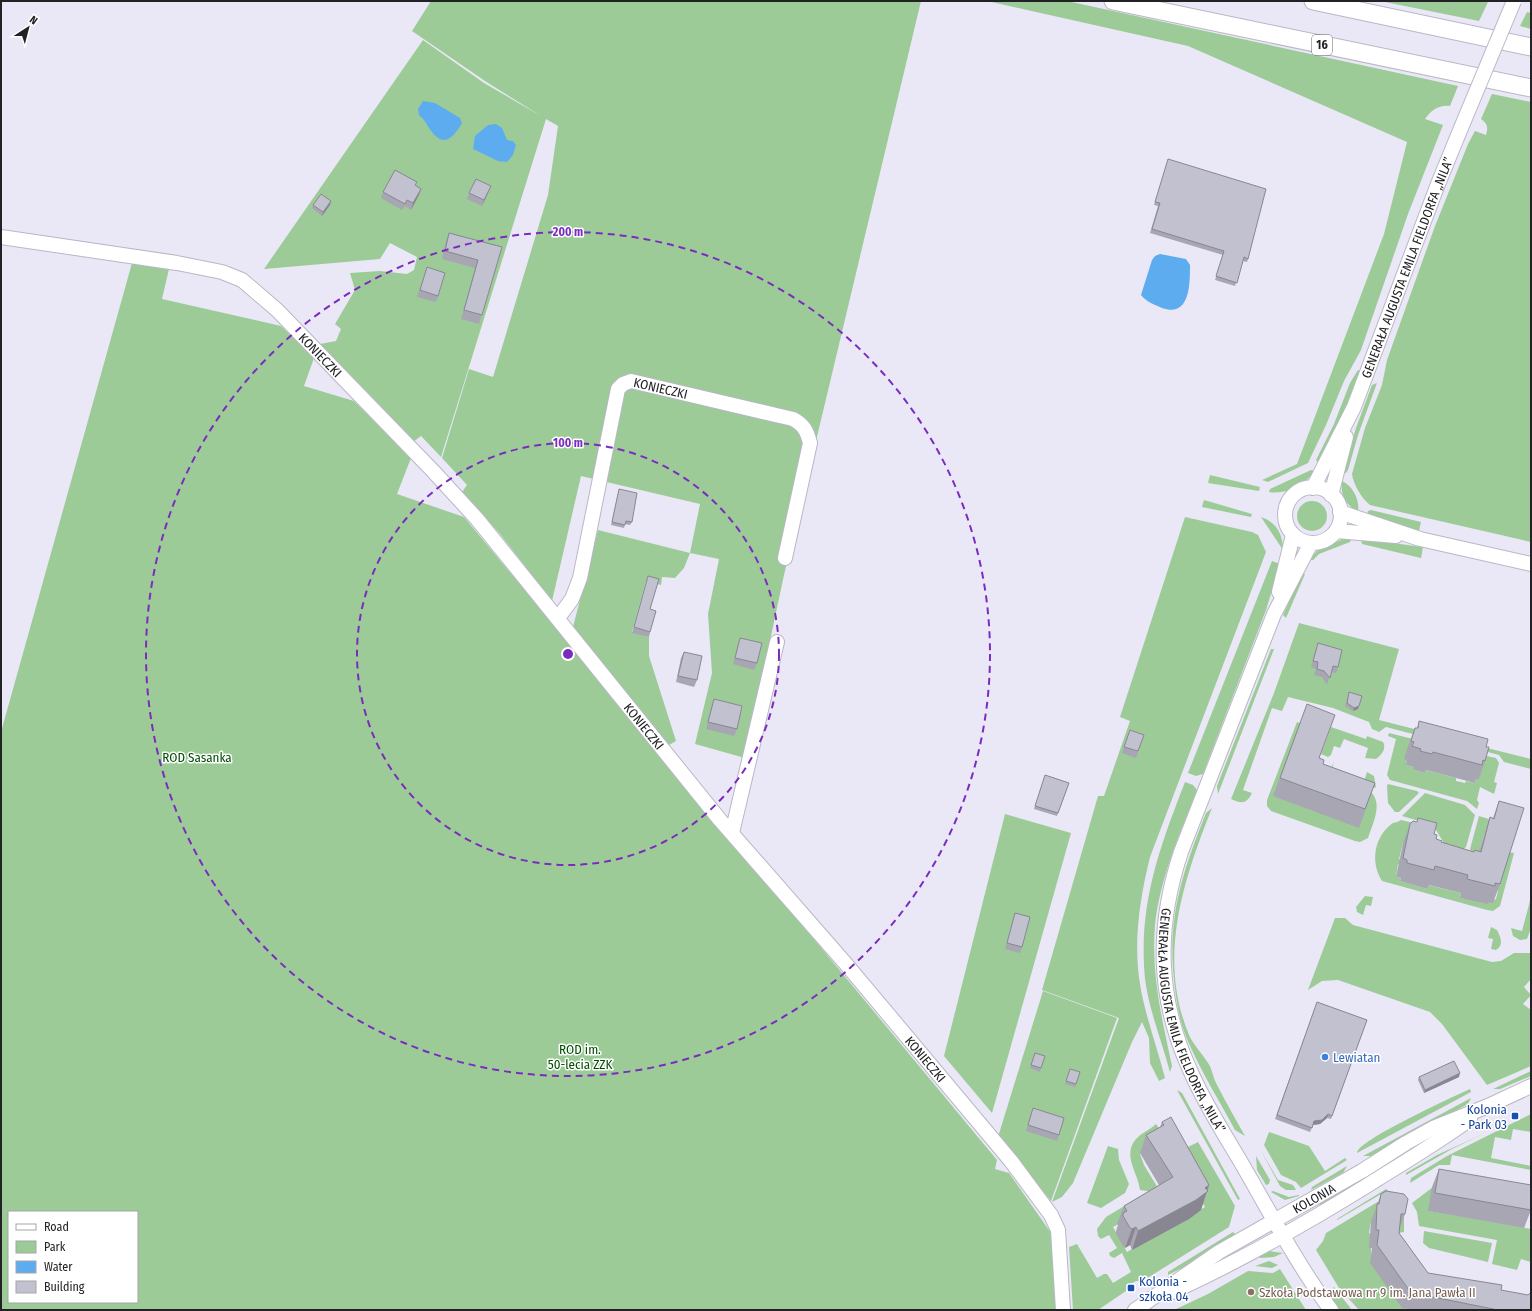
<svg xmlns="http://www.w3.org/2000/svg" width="1532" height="1311" font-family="'Fira Sans Condensed',sans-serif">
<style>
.green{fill:#9ccb98;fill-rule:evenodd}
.water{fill:#5dacf0}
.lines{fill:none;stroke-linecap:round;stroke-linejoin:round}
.minor-casing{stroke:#b9b7c5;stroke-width:16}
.major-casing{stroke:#b9b7c5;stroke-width:19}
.minor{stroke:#fff;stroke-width:14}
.major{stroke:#fff;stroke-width:17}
.minor-bridge-casing{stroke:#b9b7c5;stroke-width:16;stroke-linecap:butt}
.minor-bridge{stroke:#fff;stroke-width:14}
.wall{fill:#a7a6b2}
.shaded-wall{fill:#888791}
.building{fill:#c2c1cf;stroke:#888791}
.ring{fill:none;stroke:#7b2cbf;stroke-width:2;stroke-dasharray:7 5}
.shop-dot{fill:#3f7fe0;stroke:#fff;stroke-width:1.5}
.transit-dot{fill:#1a4fb4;stroke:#fff;stroke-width:1.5}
.education-dot{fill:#8d6e63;stroke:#fff;stroke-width:1.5}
.labels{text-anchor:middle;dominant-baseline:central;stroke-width:3;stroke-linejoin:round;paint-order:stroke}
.shield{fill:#fff;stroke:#646467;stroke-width:1}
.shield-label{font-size:12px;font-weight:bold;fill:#212126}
.street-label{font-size:13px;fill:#212126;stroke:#fff}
.park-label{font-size:13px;fill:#004c00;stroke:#fff}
.shop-label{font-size:13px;fill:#366cbe;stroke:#fff;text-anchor:start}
.transit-label{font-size:13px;fill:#164399;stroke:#fff;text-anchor:end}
.education-label{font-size:13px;fill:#785e54;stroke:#fff;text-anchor:start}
.centre{fill:#7b2cbf;stroke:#fff;stroke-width:2}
.ring-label{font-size:12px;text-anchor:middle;font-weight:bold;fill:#7b2cbf;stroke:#fff;stroke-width:3;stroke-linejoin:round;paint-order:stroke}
</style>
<rect width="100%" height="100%" fill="#eae8f7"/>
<!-- green -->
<g class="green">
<polygon points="431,1 921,1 784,575 745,758 695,744 712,673 708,614 719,559 690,553 684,568 675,578 662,577 661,585 646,581 632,632 649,637 649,656 676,741 669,745 573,627 598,530 690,553 700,504 581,476 552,601 500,534 462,492 467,485 442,458 469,369 493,377 548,195 558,126 546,119 441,457 421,436 413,442 320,344 336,341 341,329 335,324 355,290 350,273 380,271 407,274 414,270 417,257 390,243 380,259 264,269 423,40 484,83 541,116 485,81 412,31"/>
<path d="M987,1H1067L1458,86L1450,106C1438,105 1432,110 1425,119L1443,125L1408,214L1361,350L1344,381L1326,425L1308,463L1268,482L1262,480L1297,464L1384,234L1407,142L1188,46Z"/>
<polygon points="1380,1 1488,1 1488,2 1479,21"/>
<polygon points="1527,12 1531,13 1531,29 1520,26"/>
<path d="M1492,94L1531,102V542L1370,505C1362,499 1353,484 1352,474L1365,428L1382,385L1387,360L1435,226L1468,144L1475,131L1486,135C1488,127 1488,124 1481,119Z"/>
<path d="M132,263L169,269L162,299L281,326L314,358L304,386L354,401L411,458L397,494L464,517L997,1160L995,1169L1009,1173L1051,1233L1057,1310H1V732ZM9,1212H137V1302H9Z"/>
<polygon points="1358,370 1360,371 1343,414 1319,463 1316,460 1334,424 1350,383"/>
<polygon points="1377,383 1358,435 1348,470 1346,473 1343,472 1356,428 1372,385"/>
<path d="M1311,470L1315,471C1305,485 1286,495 1269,492L1270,489Z"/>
<polygon points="1210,475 1260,487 1259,491 1208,483"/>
<path d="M1342,481C1353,486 1360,500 1358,512C1346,505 1340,495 1342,481Z"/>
<polygon points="1204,500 1252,514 1251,517 1202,507"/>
<circle cx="1312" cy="516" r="15"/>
<polygon points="1371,510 1421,522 1419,531 1367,515 1368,511"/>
<path d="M1185,517L1252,532L1258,535L1266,552L1150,857C1140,898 1133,941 1140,984C1145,1015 1157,1047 1165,1078L1159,1081L1150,1063L1149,1038L1142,1022L1132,1042L1073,1183L1062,1197L1052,1202L1119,1018L1042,990L1098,796H1104L1130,721L1120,717Z"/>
<path d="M1261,517C1276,522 1283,534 1283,550Z"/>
<polygon points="1347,537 1352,538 1350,542 1319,554 1313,560 1309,560 1317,551"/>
<polygon points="1361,539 1423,547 1421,558 1362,544"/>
<polygon points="1272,561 1280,564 1266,610 1203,774 1196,776 1188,773"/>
<polygon points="1302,573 1305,574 1286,618 1283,615"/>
<path d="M1299,623L1399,649L1379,720L1430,733L1428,738L1386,727L1379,732L1372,729L1369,722L1333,708L1288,697L1282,711L1272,708L1243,790L1252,793C1247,804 1241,804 1231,799L1274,693Z"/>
<polygon points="1271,649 1274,649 1218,794 1217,786"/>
<path d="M1297,722L1300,723L1274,796L1371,792C1383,804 1373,823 1368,838L1360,842L1355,841L1271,811L1267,806V800Z"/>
<path d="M1331,727L1366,739L1367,736L1383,742C1387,749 1381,755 1376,759L1365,758L1368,748L1344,739L1340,748L1334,746L1331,755L1328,757L1321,754Z"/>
<polygon points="1389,733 1413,739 1406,765 1414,767 1414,770 1425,773 1426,770 1456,778 1456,781 1465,783 1466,781 1475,783 1476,778 1479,779 1482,755 1496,758 1499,763 1494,782 1497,783 1494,794 1480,787 1477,800 1479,803 1477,809 1467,801 1390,780 1387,775 1396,739 1388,736"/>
<polygon points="1455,740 1531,759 1531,769 1504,762 1499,755 1454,743"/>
<polygon points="1334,761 1332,770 1364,782 1367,772 1374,776 1376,787 1374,788 1330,772"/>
<path d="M1185,782L1193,785L1197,790C1180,833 1160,878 1155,925C1151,973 1162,1020 1172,1066L1170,1072C1162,1042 1149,1010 1145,979C1138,905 1159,849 1185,782Z"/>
<polygon points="1388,784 1417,791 1419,793 1399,812 1395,812 1388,803 1387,786"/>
<polygon points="1425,793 1465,805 1475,815 1466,847 1462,850 1445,845 1433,825 1402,816"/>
<path d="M1212,808C1183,881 1157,958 1189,1035C1194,1046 1202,1053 1208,1063C1212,1068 1213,1077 1216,1083C1225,1101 1235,1118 1245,1136L1235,1130C1219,1100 1200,1070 1187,1039C1179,1020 1176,1000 1174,980C1167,916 1183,871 1206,813Z"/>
<polygon points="1005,814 1071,833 992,1113 944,1056"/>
<polygon points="1479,816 1492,820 1484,836 1480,848 1484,849 1476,859 1470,849"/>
<path d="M1401,820L1431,827L1439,844L1403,843L1399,859L1402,861L1401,865L1398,864L1396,877L1401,878L1400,881L1427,889L1428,885L1461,893L1460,898L1489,902L1496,899L1498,891L1495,890L1508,852L1514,853L1500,906L1493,911L1487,910L1382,881C1370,862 1374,836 1393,823C1396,822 1398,822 1401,820Z"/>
<polygon points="1365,896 1373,897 1371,906 1366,905 1363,915 1357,912 1356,907"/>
<polygon points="1531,897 1531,928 1527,939 1520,940 1513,936 1511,928 1522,931"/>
<polygon points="1335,918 1345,918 1353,925 1492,962 1501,961 1514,953 1531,953 1531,979 1524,987 1531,995 1523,1004 1531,1010 1531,1066 1487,1085 1442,1024 1430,1012 1338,980 1322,981 1308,990"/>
<path d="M1491,927L1497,930C1501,938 1504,945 1496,950L1491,949L1493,939L1488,938Z"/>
<polygon points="1043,991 1117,1018 1051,1201 998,1137"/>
<polygon points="1531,1071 1531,1076 1500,1089 1493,1089"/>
<path d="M1470,1089L1471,1092L1357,1153C1358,1140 1453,1097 1470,1089Z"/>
<polygon points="1177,1090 1182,1093 1240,1199 1238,1200"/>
<polygon points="1471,1098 1468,1104 1371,1156 1363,1156"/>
<polygon points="1531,1114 1531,1132 1513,1129 1511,1140 1495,1137 1491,1158 1531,1166 1531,1170 1452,1155 1450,1165 1439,1165 1410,1183 1411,1178 1447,1156"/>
<path d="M1156,1124L1164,1135L1157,1144L1140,1154L1144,1165L1161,1193L1140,1190C1138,1173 1122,1155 1136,1139C1141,1133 1150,1130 1156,1124Z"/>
<polygon points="1444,1129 1321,1207 1319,1203 1393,1160 1408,1148"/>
<polygon points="1269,1132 1309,1146 1325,1171 1345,1158 1347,1160 1301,1188 1296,1182 1281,1175 1264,1145"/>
<polygon points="1483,1134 1452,1149 1406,1175 1406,1173 1437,1155"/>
<polygon points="1198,1142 1235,1206 1229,1227 1141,1282 1136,1281 1127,1286 1126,1291 1098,1310 1073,1310 1069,1247 1077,1244 1097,1278 1104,1274 1107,1274 1113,1283 1131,1272 1122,1253 1114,1258 1110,1256 1109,1253 1117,1248 1109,1235 1101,1239 1098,1236 1097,1229 1106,1217 1126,1205 1131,1217 1113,1227 1127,1252 1205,1207 1174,1151 1182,1150"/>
<polygon points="1108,1146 1118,1149 1119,1160 1129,1184 1125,1193 1101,1208 1087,1203"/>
<polygon points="1260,1149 1278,1180 1293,1185 1296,1190 1286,1190 1280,1186"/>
<polygon points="1256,1156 1270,1180 1269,1184 1266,1185 1257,1170"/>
<polygon points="1347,1166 1343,1173 1311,1190 1312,1187"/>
<polygon points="1380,1185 1383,1185 1329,1217"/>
<polygon points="1433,1187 1429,1211 1531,1229 1531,1262 1521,1259 1517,1270 1492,1264 1497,1240 1419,1226 1417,1212 1412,1203"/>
<polygon points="1386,1189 1388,1190 1337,1220 1337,1219"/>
<polygon points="1273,1191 1289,1197 1299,1195 1299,1196 1285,1200 1271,1192"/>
<polygon points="1389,1195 1404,1218 1404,1232 1398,1233 1371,1222 1369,1233 1371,1234 1371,1260 1405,1308 1415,1310 1359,1310 1339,1288 1316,1250 1323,1241 1326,1233"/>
<polygon points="1424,1231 1492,1243 1488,1262 1429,1248 1423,1243"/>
<polygon points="1233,1232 1235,1234 1196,1261 1168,1275 1168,1272"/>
<polygon points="1269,1251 1283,1253 1274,1257 1260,1258 1259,1255"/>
<polygon points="1269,1261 1278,1265 1272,1268 1255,1266"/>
<polygon points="1280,1269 1306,1310 1174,1310 1208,1294 1248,1271 1273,1273"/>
<polygon points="1334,1287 1352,1310 1340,1310 1328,1296 1328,1293"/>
</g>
<!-- water -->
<g class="water">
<path d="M423,101L435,103L460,118L462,123C455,135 445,149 432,132C426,125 427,122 419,115L418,109Z"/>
<polygon points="496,124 502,128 507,140 513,141 516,145 513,155 507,162 498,161 473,149 475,136 488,125"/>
<path d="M1160,254L1186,259L1190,265C1190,284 1190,318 1162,308C1153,304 1147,302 1141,295L1152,260L1155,256Z"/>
</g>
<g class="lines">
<!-- minor casing -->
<g class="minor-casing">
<g id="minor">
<path id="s1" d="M1,237L177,263L222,272L242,280L277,310L433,471L477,519L720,820L846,964L1011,1161L1051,1215L1058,1230L1063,1310"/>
<circle cx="1313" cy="515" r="28"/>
<path id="s2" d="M1313,488L1354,407L1438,184L1461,128"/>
<polyline points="1331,495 1346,437"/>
<polyline points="1340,512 1420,539 1531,564"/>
<polyline points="1336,531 1396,536"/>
<path id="s3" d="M1311,543L1274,614L1181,852C1156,927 1157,998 1190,1070C1205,1105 1227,1138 1246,1171C1273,1218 1299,1267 1331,1310"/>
<polyline points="1279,592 1293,535"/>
<path id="s4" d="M558,618L572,599L580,578L618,389L623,384L631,381L793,419C804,425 807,431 810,443L785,558"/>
<polyline points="732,833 777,642"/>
<path d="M1172,1292C1240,1261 1305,1224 1368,1185C1403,1163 1437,1143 1470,1119"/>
<path id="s5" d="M1135,1310L1219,1252L1362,1171L1406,1143L1433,1128L1488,1106L1531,1086"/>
</g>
</g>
<!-- major casing -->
<g class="major-casing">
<g id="major">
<polyline points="1113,1 1531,88"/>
<polyline points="1313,1 1531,47"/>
</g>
</g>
<!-- minor -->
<use href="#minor" class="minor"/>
<!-- major -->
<use href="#major" class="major"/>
<!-- minor-bridge casing -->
<g class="minor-bridge-casing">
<polyline id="minor-bridge" points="1461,128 1514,1"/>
</g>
<!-- minor-bridge -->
<use href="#minor-bridge" class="minor-bridge"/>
</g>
<!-- wall -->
<g class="wall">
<polygon points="1167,163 1248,259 1247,262 1243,261 1235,286 1215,280 1223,255 1150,233 1158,206 1154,205"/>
<polygon points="415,186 421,189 419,195 411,210 405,206 402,210 381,198 383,192"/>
<polygon points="469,193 488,193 482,206 467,199"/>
<polygon points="331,201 330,205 322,216 312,208 313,205"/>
<polygon points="449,233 502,247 479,324 461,319 475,268 442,259 446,241"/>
<polygon points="427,267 438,296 436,302 417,297"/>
<polygon points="619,489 632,522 630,525 625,524 624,528 611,525"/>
<polygon points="648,576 650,632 649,637 632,633"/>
<polygon points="740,638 757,663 754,670 733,664 738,644"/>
<polygon points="1318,643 1338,667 1336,673 1331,672 1327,685 1322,677 1314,675 1316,669 1311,667"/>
<polygon points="684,652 697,680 694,687 676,682 681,658"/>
<polygon points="1349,692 1359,706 1358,709 1353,711 1345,706"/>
<polygon points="714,699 737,729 734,736 706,729 712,705"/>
<polygon points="1307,704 1319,758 1323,764 1375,783 1359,828 1273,796"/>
<polygon points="1419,721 1486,747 1485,761 1479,779 1476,779 1475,783 1426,770 1425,773 1414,770 1414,767 1406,765 1407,760 1404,759 1408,746 1415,728 1417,728"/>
<polygon points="1130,730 1144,735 1136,758 1122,753"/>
<polygon points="1045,775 1069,783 1057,816 1034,809"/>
<polygon points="1499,801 1500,884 1493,903 1489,902 1488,904 1460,898 1461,893 1429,885 1427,889 1400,881 1401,878 1396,877 1403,843 1410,824 1417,822 1418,818 1434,834 1436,839 1441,842 1474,852 1479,851 1484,836 1490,817 1493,818"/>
<polygon points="1015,913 1022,947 1020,953 1005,949"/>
<polygon points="1317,1002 1367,1020 1331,1119 1327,1118 1320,1124 1313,1125 1310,1132 1275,1119"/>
<polygon points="1035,1053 1045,1056 1040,1072 1030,1068"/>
<polygon points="1070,1069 1080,1072 1075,1087 1065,1084"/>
<polygon points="1419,1077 1459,1077 1424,1093 1418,1080"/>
<polygon points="1031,1115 1059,1135 1057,1141 1026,1131"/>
<polygon points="1162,1122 1209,1185 1201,1210 1189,1219 1132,1250 1130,1245 1125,1248 1123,1246 1116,1234 1116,1231 1118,1225 1117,1224 1124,1206 1159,1185 1140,1153 1146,1135 1160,1127"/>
<polygon points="1439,1169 1531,1210 1524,1228 1428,1211 1432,1187"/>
<polygon points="1381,1194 1405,1214 1399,1230 1399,1233 1428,1273 1501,1290 1531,1310 1415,1310 1402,1308 1370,1263 1372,1248 1369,1248 1371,1222"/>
</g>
<!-- shaded-wall -->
<g class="shaded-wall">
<polygon points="491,186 488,193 482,206 484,200"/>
<polygon points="421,189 419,195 411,210 413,203"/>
<polygon points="331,201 330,205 322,216 323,212"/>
<polygon points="1359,706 1358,709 1353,711 1354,708"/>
<polygon points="1460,1073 1459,1077 1424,1093 1425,1090"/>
<polygon points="1328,1114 1327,1118 1320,1124 1313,1125 1314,1121"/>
<polygon points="1209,1185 1201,1210 1189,1219 1132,1250 1138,1231"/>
<polygon points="1136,1227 1130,1245 1125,1248 1132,1229"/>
</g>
<!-- building -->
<g class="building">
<polygon points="1168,159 1266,189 1248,259 1244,257 1237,283 1216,276 1224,251 1152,229 1160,203 1155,202"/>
<polygon points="395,170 417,182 415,185 421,189 413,203 407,200 405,204 383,192"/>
<polygon points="476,179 491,186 484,200 469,193"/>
<polygon points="321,194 331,201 323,212 313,205"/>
<polygon points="449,233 502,247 482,315 464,310 478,260 445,251"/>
<polygon points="427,267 445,273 438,296 420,290"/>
<polygon points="619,489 637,493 632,522 626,521 625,525 612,522"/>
<polygon points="648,576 659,579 650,609 656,611 650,632 634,627"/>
<polygon points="740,638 762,643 757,663 735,658"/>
<polygon points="1318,643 1342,650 1338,667 1333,666 1330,678 1324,671 1317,669 1318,662 1313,661"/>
<polygon points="684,652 702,656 697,680 678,676"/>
<polygon points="1349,692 1362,696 1359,706 1354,708 1347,703"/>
<polygon points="714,699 742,706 737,729 708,722"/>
<polygon points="1307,704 1335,715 1319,758 1324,760 1323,764 1375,783 1365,809 1280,778"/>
<polygon points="1419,721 1488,739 1486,747 1489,747 1485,761 1483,760 1482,765 1433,752 1432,754 1420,751 1421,749 1412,746 1414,742 1411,741 1415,728 1418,728"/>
<polygon points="1130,730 1144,735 1138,751 1124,747"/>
<polygon points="1045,775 1069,783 1058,813 1035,806"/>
<polygon points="1499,801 1524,808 1500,884 1495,883 1495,886 1467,879 1468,875 1435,866 1434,870 1407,863 1407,860 1403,858 1410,824 1413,821 1417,822 1418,818 1437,823 1434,834 1437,835 1436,839 1442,841 1441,842 1474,852 1475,850 1481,852 1490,817 1494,819"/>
<polygon points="1015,913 1030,917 1022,947 1007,943"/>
<polygon points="1317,1002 1367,1020 1332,1116 1328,1114 1322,1120 1314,1121 1312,1128 1277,1115"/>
<polygon points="1035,1053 1045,1056 1041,1068 1031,1065"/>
<polygon points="1454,1061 1460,1073 1425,1090 1419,1077"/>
<polygon points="1070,1069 1080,1072 1076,1084 1066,1081"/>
<polygon points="1033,1108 1064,1118 1059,1135 1028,1125"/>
<polygon points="1171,1117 1209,1185 1205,1188 1208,1191 1196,1200 1138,1231 1136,1227 1132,1229 1130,1228 1123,1216 1123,1213 1127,1211 1124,1206 1173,1177 1146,1135 1164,1125 1162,1122"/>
<polygon points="1439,1169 1531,1185 1531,1210 1435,1193"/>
<polygon points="1386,1191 1404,1194 1408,1199 1405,1214 1401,1214 1399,1233 1428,1273 1502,1285 1501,1290 1528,1295 1531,1292 1531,1310 1498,1310 1423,1295 1423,1292 1409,1290 1377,1245 1379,1230 1376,1230 1377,1204 1379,1204 1381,1194"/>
</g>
<!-- distance rings -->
<g class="ring">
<circle cx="568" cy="654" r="211"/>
<circle cx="568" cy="654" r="422"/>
</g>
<!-- markers -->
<circle class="shop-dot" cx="1325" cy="1057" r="4"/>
<g class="transit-dot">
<rect x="1511" y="1112" width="8" height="8" rx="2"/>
<rect x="1127" y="1284" width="8" height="8" rx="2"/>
</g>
<circle class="education-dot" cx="1251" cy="1292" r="4"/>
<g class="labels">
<!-- shield labels -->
<rect class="shield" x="1312" y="35" width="20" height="20" rx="3"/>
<g class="shield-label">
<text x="1322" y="45">16</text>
</g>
<!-- street labels -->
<g class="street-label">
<text stroke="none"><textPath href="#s2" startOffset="240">GENERAŁA AUGUSTA EMILA FIELDORFA „NILA”</textPath></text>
<text stroke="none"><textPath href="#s1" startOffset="354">KONIECZKI</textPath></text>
<text stroke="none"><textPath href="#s4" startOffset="285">KONIECZKI</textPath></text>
<text stroke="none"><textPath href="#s1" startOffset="847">KONIECZKI</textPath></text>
<text stroke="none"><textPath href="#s3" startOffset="511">GENERAŁA AUGUSTA EMILA FIELDORFA „NILA”</textPath></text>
<text stroke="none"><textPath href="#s1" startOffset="1283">KONIECZKI</textPath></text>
<text stroke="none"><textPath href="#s5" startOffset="211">KOLONIA</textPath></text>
</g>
<!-- park labels -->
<g class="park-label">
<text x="197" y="757">ROD Sasanka</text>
<text x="580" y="1049">ROD im.<tspan x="580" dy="15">50-lecia ZZK</tspan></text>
</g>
<!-- shop labels -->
<g class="shop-label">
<text x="1333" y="1057">Lewiatan</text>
</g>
<!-- transit labels -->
<g class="transit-label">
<text x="1507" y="1109">Kolonia<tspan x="1507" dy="15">- Park 03</tspan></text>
<text x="1139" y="1281" text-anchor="start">Kolonia -<tspan x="1139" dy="15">szkoła 04</tspan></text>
</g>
<!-- education labels -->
<g class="education-label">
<text x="1259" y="1292">Szkoła Podstawowa nr 9 im. Jana Pawła II</text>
</g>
</g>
<circle cx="568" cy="654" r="6" class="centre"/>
<g class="ring-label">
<text x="568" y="236">200 m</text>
<text x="568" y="447">100 m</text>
</g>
<!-- border -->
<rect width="1532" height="1311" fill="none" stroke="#212126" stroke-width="4"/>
<!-- legend -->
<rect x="8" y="1211" width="130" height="92" fill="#ffffff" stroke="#a6a6a8"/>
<rect x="16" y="1224" width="20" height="6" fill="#ffffff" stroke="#a6a6a8"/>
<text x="44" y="1231" font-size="12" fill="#212126">Road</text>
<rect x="16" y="1241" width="20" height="12" fill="#9ccb98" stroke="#a6a6a8"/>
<text x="44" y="1251" font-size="12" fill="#212126">Park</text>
<rect x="16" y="1261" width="20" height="12" fill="#5dacf0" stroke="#a6a6a8"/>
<text x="44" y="1271" font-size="12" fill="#212126">Water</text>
<rect x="16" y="1281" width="20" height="12" fill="#c2c1cf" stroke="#a6a6a8"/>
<text x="44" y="1291" font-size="12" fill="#212126">Building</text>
<!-- north arrow -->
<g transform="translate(28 28) rotate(36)" stroke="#ffffff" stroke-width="3" paint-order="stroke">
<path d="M0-3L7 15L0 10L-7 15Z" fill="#212126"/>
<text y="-6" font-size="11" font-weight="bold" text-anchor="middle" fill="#212126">N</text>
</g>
</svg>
